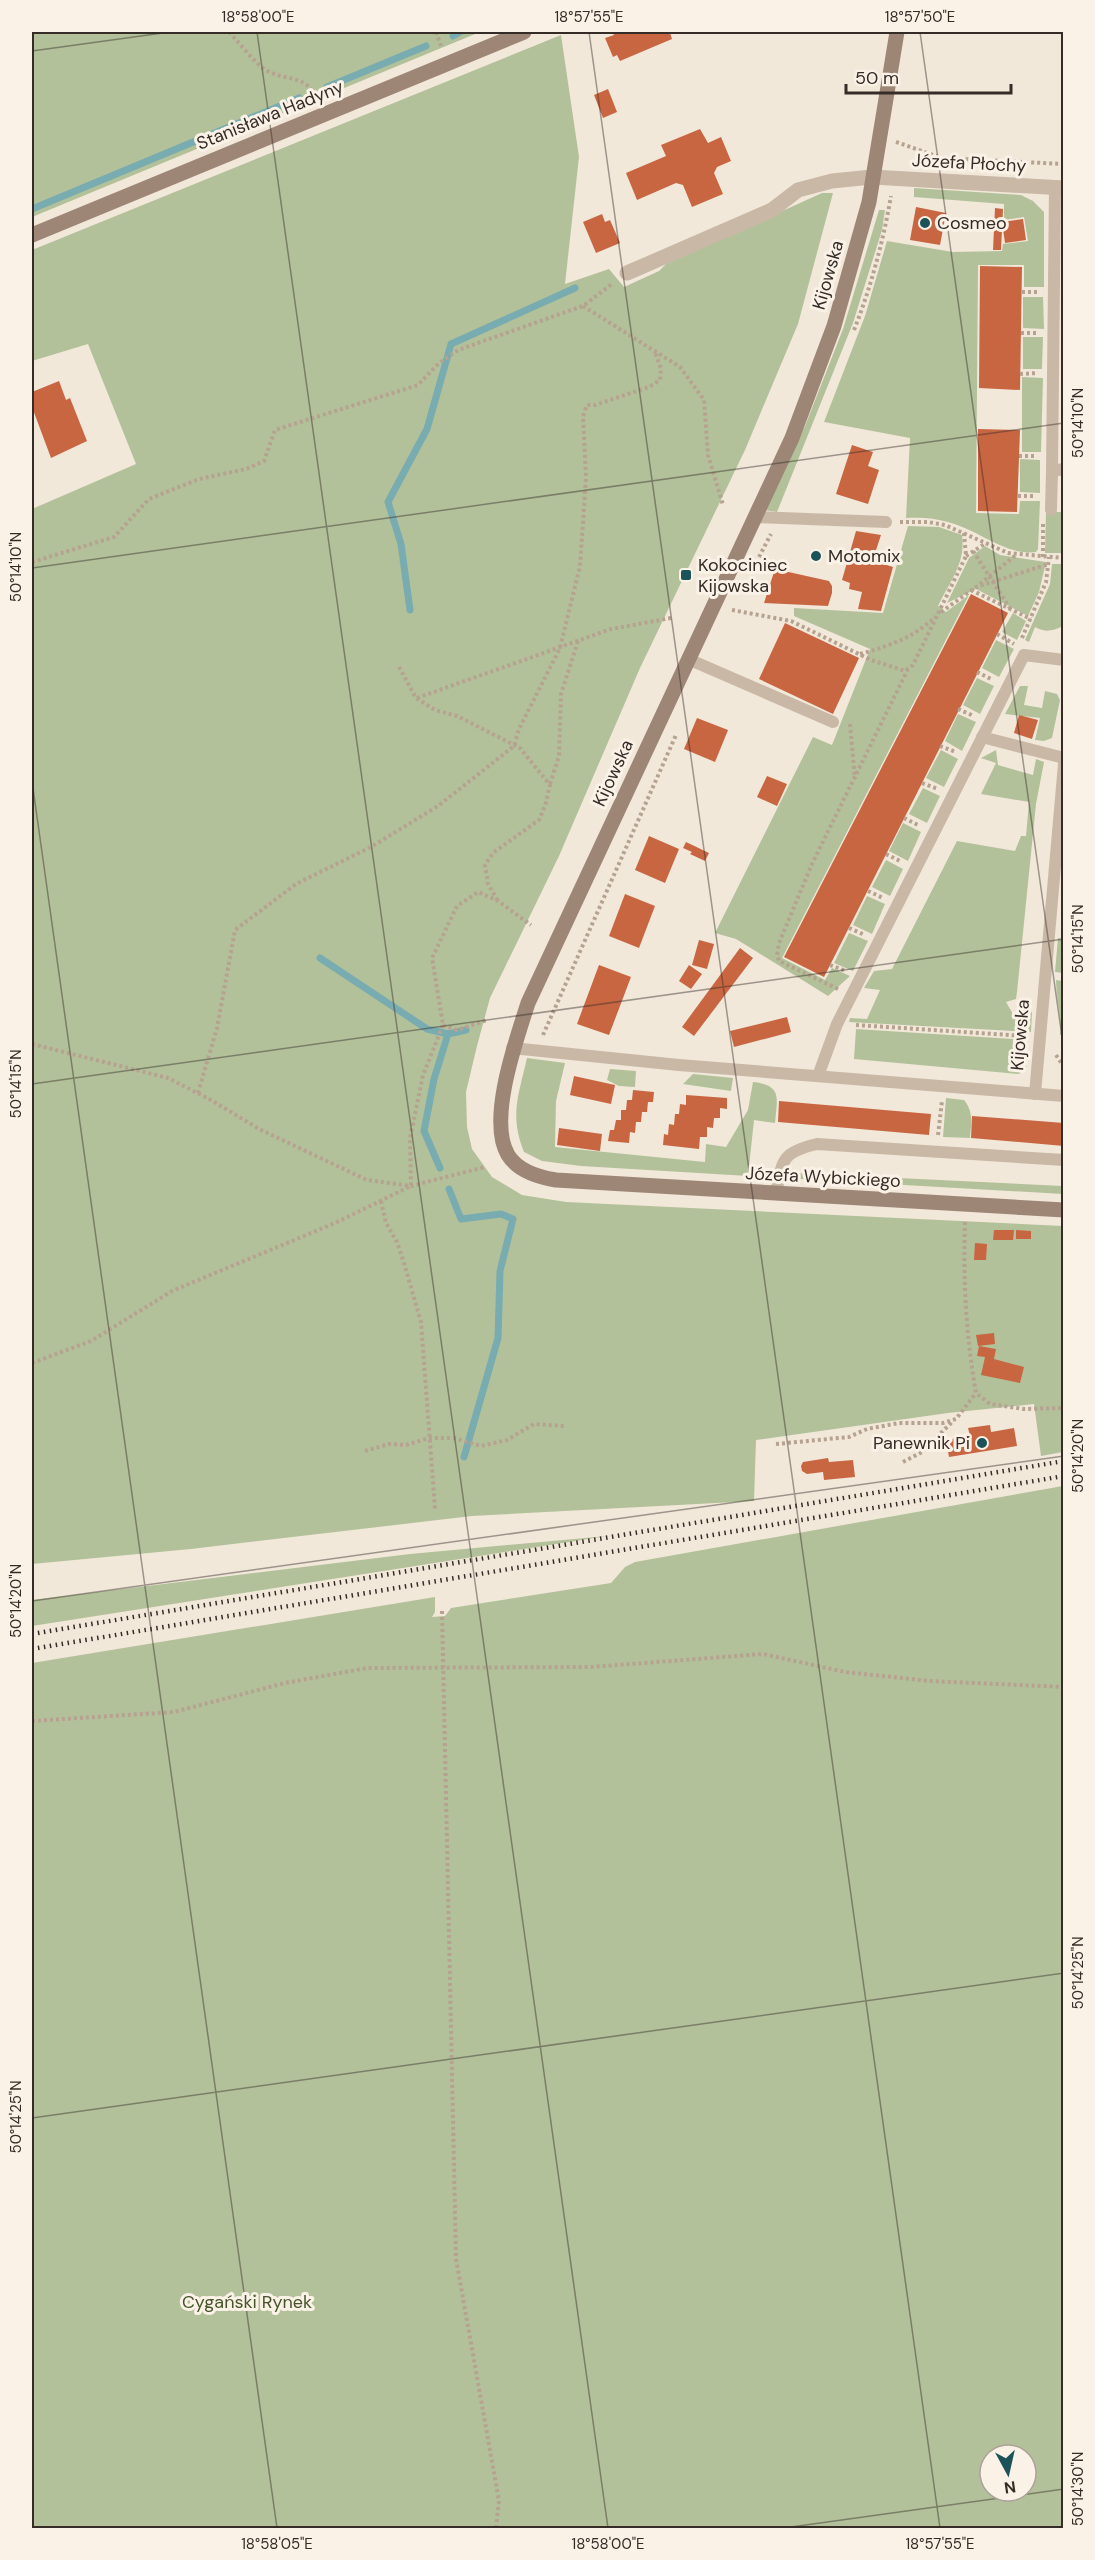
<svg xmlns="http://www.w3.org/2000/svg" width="1095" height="2560" font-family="'DM Sans',sans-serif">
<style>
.green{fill:#b3c19a;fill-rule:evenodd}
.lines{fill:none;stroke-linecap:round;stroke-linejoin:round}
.stream{stroke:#79acb0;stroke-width:7}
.building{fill:#c86642}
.path{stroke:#b6a290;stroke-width:4;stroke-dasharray:3 3;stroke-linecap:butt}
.lane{stroke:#cab8a6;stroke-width:12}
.street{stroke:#cab8a6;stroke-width:15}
.secondary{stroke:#9e8677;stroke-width:15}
.rail{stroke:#362c27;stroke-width:4.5;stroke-dasharray:1.5 4.5;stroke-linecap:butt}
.ticks{fill:none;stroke:#362c27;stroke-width:1.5;stroke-opacity:0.45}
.poi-dot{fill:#1c5359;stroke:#faf1e7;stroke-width:2}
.labels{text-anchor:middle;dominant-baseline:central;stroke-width:6;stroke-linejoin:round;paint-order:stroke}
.street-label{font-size:18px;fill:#362c27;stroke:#faf1e7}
.poi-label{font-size:18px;fill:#362c27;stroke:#faf1e7;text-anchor:start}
.park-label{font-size:18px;fill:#45552a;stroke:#faf1e7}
.neatline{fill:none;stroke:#362c27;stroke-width:2}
.ticks-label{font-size:15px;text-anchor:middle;fill:#362c27}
</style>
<rect width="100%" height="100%" fill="#f2e8da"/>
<!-- green -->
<g class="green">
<polygon points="32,32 480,32 32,217"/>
<polygon points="561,35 579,157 565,284 609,269 624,287 659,271 666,264 822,193 833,193 798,324 745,450 640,668 559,856 490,998 477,1046 466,1092 467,1127 472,1149 492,1177 522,1195 566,1202 1063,1226 1063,1452 1041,1456 1034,1404 948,1413 756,1440 754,1501 472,1516 191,1549 32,1564 32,509 136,464 88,344 32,361 32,250"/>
<path d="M914,188L1021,195L1033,201L1044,212V287H1024V265H978L976,513L1019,514L1020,501H1040L1038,549L1036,552C1005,556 977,529 948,522C935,518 920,517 906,518L910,438L824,422L865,316L887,241L953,252L1002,251L1003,244L1028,241L1024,217L1004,220V204L914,197Z"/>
<polygon points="879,210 885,210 882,230 853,323 777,512 764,510 805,426 843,329"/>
<polygon points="1023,297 1043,297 1044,329 1023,328"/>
<polygon points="1023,337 1043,337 1042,369 1023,369"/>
<polygon points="1022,377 1043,378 1041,452 1022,452"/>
<polygon points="1020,459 1040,460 1040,493 1020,492"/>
<polygon points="1046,512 1063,512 1063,553 1045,553"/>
<path d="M908,526L939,527L962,535C966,563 950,581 938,606L946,612L969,595L782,958L825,980L832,968L850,976L828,996L736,939L715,933L813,737L832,745L870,649L794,616V608L883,613Z"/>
<polygon points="985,546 1000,555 1046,562 1039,592 1028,616 976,589 947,603 969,558"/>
<path d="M1052,564H1063V626C1052,631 1046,633 1035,627L1029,642L1025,640L1050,584Z"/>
<polygon points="1013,613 1026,621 1017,640 1002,632"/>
<polygon points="996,640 1014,649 999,677 982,668"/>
<polygon points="977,678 994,686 980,714 963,705"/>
<polygon points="1020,686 1028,686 1024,705 1042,708 1045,691 1057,694 1060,700 1052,738 1044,741 1035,740 1040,718 1005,714"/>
<polygon points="958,714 976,722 962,751 945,741"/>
<polygon points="941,750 958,759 944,787 926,778"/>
<polygon points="996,750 998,765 1033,775 1036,759 1044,762 1036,804 1017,992 1016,999 1006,1002 1013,1014 1028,1005 1032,1013 1031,1032 849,1022 850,1018 867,1019 880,990 864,988 874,971 892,969 957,841 1015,851 1021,836 1026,836 1029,802 981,794 996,763 981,758"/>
<polygon points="923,788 940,796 927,823 909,814"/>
<polygon points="903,823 921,832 908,861 889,851"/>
<polygon points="886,860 903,869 890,896 872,887"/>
<polygon points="867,896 885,904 872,934 853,925"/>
<polygon points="849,933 868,941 853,971 834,963"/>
<polygon points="1058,938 1063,939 1063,973 1055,972"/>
<path d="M1056,980L1063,981V1035H1060C1062,1016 1056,999 1056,980Z"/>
<polygon points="856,1029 1013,1039 1012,1065 1027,1066 1019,1074 854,1059"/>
<path d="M527,1058L565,1063L556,1101L555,1147L705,1162L706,1144L726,1147L748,1110L753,1082C783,1085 777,1099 775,1123L754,1120L748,1176L581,1166L542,1161L524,1152C509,1115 519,1094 527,1058Z"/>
<polygon points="610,1069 636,1071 635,1087 619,1086 607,1080"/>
<polygon points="693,1074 733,1078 731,1091 683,1084"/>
<path d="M946,1098L964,1100C974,1112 971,1124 970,1138L943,1137Z"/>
<polygon points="794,1173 1063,1186 1063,1194 799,1179 793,1177"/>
<path d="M1063,1486V2528H32V1663L435,1597V1612L432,1617L445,1616L451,1608L611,1583L625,1567L635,1562ZM990,2455H1026V2491H990Z"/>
<polygon points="607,1536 32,1626 32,1600 410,1554"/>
</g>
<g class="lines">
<!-- stream -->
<g class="stream">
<polyline points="453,36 460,32"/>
<polyline points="327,87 426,46"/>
<polyline points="32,209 299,98"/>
<polyline points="410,610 401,544 388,502 427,429 451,344 575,288"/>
<polyline points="320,958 427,1029 448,1034"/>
<polyline points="440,1168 424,1131 434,1079 448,1034 466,1030"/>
<polyline points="449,1189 461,1219 501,1214 513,1219 500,1271 498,1338 464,1457"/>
</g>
</g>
<!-- building -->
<g class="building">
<polygon points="612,32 674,32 670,33 672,39 620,61 617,55 613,57 605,38 614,35"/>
<polygon points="608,89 617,112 603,118 594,95"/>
<polygon points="700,129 708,143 721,137 731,161 717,167 714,173 723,194 692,207 683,185 676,183 637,200 626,173 666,156 661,145"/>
<polygon points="916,207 946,213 940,245 910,240"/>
<polygon points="995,208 1003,209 1001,250 993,250"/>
<polygon points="602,214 605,222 610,220 620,243 596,253 583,222"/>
<polygon points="1023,219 1026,240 1005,243 1002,222"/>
<polygon points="980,266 1022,267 1020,390 979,388"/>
<polygon points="59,381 66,400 70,398 87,441 51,458 32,407 32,392"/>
<polygon points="978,429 1020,430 1017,512 978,511"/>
<polygon points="852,445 873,452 868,466 879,470 868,504 836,494"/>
<polygon points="856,531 881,535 875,553 870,551 868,559 893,567 881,611 858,609 862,592 849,589 850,583 842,580"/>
<polygon points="775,569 829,581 832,586 832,593 828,606 764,603"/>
<polygon points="971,594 1008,613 824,977 784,957"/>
<polygon points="785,623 859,658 833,714 759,679"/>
<polygon points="1019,715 1038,720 1032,739 1014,733"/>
<polygon points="697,718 728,730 715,762 684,749"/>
<polygon points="767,776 787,784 777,806 757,797"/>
<polygon points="649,836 679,849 665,883 635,870"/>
<polygon points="686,842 709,853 705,861 690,854 692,852 683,848"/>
<polygon points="625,894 655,906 639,948 609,936"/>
<polygon points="699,940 714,944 707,969 692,965"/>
<polygon points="740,948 753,958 694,1036 682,1027"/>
<polygon points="599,965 631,977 609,1035 577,1024"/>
<polygon points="689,965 702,974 691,989 679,981"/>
<polygon points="787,1017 791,1032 734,1047 730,1031"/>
<polygon points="574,1076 615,1085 611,1104 570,1095"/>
<polygon points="633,1090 654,1092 653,1102 648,1102 647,1112 642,1112 641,1122 636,1122 635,1133 630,1132 629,1143 608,1141 610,1130 614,1130 616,1120 621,1120 621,1110 626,1110 627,1100 632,1100"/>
<polygon points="686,1095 727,1098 727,1109 720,1108 720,1118 714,1118 713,1128 707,1127 707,1137 700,1137 699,1149 663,1145 664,1134 668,1135 669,1124 674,1125 675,1114 679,1114 680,1104 686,1105"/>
<polygon points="779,1101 931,1114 929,1135 778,1122"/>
<polygon points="972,1116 1064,1123 1064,1146 971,1138"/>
<polygon points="559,1128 602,1134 600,1151 557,1145"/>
<polygon points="994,1230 1014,1230 1013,1240 993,1240"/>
<polygon points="1016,1230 1031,1231 1031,1239 1016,1239"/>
<polygon points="975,1243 987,1244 986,1260 974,1260"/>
<polygon points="994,1333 995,1344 978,1346 976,1335"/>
<polygon points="979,1346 996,1349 994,1359 1024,1367 1020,1383 981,1375 985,1357 977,1356"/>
<polygon points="990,1425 991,1432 1014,1428 1017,1446 949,1457 946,1440 970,1436 968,1428"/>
<polygon points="828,1458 829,1462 853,1460 855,1477 824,1480 823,1472 807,1474 802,1471 801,1466 803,1462"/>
</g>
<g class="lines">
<!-- path -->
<g class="path">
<path d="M229,32C239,42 254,63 266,70C285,82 307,73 317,100"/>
<polyline points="436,32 441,46"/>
<polyline points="896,142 942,158 1064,164"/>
<polyline points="1022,292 1039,292"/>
<polyline points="583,306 680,367 704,400 708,455 723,505"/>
<path d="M854,330C871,287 883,242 891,196"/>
<polyline points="1021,333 1038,333"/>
<polyline points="1020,374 1038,373"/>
<polyline points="1019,456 1036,456"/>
<polyline points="1018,496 1035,496"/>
<polyline points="900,522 928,522 945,525 1008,553 1064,558"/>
<polyline points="973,551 1011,610"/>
<polyline points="966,556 986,543"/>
<polyline points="759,557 771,534"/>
<polyline points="1043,557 1043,523"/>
<polyline points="32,562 114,537 149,499 199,479 246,469 264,461 275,430 418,385 439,363 458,350 583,306 612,284"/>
<polyline points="980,584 1016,555"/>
<polyline points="971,590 1031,619"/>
<polyline points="732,610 791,621 871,660 905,671 913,665 966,556 964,533"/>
<polyline points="941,612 976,587 1049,564"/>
<polyline points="997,634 1014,644"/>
<polyline points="1022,638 1046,582 1049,557"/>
<path d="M860,654C889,646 913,638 935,617"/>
<polyline points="399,667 416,698 435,710 457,716 520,748 550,785 545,806 539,820 493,853 485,865 488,884 498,901"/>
<polyline points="977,672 993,680"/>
<polyline points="417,698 611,629 671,618"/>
<polyline points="958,709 974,716"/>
<polyline points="850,724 855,779"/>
<polyline points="940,746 956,752"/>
<polyline points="922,783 938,789"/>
<polyline points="550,784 559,756 561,694 578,641"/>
<polyline points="904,818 920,826"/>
<polyline points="886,854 902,862"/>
<polyline points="868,891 883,898"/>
<polyline points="849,928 865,935"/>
<polyline points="830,965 846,971"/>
<polyline points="838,989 779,961 777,955 779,943 812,864 908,669"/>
<polyline points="443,1025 457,1030 487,1020"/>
<polyline points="856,1025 1025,1036"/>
<polyline points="543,1035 676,735"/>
<polyline points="32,1044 168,1078 211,1100 259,1129 367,1180 411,1186 485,1167"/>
<polyline points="1056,1055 1064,1067"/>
<polyline points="198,1093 217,1028 235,930 296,884 371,847 438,806 514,746 519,729 560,648 580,566 586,477 583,416 587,405 595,405 649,387 660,380 661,369 655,352"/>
<polyline points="938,1135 942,1101"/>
<polyline points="381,1201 386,1223 397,1242 404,1263 421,1322 435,1509"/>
<path d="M965,1222C963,1280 966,1336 976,1393L990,1404L1024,1409L1064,1408"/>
<polyline points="32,1363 91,1341 172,1291 335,1223 411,1186 410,1138 423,1075 443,1025 432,958 457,906 478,892 498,901 531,925"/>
<polyline points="776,1444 849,1437 867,1429 899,1423 943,1423 956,1419 976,1393"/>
<polyline points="365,1451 389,1444 406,1445 429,1438 454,1438 481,1446 507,1440 534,1424 564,1426"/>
<polyline points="903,1462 922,1452 953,1421"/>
<polyline points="442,1611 456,2259 499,2501 496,2528"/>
<polyline points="32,1721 174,1712 285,1683 367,1668 591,1667 763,1654 845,1672 930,1681 1064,1687"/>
</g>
<!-- lane -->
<g class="lane">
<polyline points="1055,187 1052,471 1064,469"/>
<polyline points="1051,510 1052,471"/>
<polyline points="754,517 886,522"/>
<polyline points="688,659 833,722"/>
<polyline points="982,737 1064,758"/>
<polyline points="512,1048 679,1065 1064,1096"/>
<polyline points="818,1076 837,1024 1024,655 1064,660"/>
<polyline points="1035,1094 1064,764"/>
<path d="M776,1194C782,1161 781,1152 817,1144L1064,1160"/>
</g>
<!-- street -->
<polyline class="street" points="627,273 772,210 798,190 832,181 872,177 1064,188"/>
<!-- secondary -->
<g class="secondary">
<path d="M897,32L869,202L834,326L792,438L528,1003C517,1038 487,1120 508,1155C518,1171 538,1177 556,1180L1064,1210"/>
<polyline points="32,235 524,32"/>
</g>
<!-- rail -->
<g class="rail">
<polyline points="32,1634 1064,1461"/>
<polyline points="32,1649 1064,1476"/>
</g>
</g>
<!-- ticks -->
<path class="ticks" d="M257,32L608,2528M589,32L940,2528M920,32L1064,1051M32,51L170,32M32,568L1064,423M32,781L277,2528M32,1084L1064,939M32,1601L1064,1456M32,2118L1064,1973M784,2528L1064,2489"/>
<!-- markers -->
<g class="poi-dot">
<circle cx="925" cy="223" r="6"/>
<circle cx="816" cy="556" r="6"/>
<rect x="680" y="569" width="12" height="12" rx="3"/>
<circle cx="982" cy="1443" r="6"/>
</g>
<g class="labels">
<!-- street labels -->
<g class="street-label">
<text transform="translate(270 115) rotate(-22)">Stanisława Hadyny</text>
<text transform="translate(969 163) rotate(3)">Józefa Płochy</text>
<text transform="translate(828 275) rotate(-74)">Kijowska</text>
<text transform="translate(613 773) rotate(-65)">Kijowska</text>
<text transform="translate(1020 1035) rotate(-85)">Kijowska</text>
<text transform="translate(823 1177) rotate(3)">Józefa Wybickiego</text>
</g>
<!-- poi labels -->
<g class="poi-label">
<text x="937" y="223">Cosmeo</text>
<text x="828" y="556">Motomix</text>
<text x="698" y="565">Kokociniec<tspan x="698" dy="21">Kijowska</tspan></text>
<text x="970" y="1443" text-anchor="end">Panewnik Pi</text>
</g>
<!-- park labels -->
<g class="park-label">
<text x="247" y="2302">Cygański Rynek</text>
</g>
</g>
<!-- border -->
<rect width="1095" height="2560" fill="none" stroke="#faf1e7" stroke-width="66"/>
<!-- north arrow -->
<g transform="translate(1008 2473) rotate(172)"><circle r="28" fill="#faf1e7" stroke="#aca29a" stroke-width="1.5"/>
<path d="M0-4.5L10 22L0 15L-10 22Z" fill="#1c5359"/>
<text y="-9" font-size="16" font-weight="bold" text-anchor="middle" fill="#362c27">N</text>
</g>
<!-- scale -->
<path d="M846 84v9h165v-9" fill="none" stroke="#362c27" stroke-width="3"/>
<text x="855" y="84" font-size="18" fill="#362c27" stroke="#faf1e7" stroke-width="4.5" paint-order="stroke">50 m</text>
<rect x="33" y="33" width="1029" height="2494" class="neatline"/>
<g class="ticks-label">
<text x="258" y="22">18°58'00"E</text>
<text x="589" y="22">18°57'55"E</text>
<text x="920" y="22">18°57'50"E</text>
<text transform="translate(1078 423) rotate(-90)" y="5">50°14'10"N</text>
<text transform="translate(16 567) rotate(-90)" y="5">50°14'10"N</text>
<text transform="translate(1078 939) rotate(-90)" y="5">50°14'15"N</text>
<text transform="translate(16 1084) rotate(-90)" y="5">50°14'15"N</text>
<text transform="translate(1078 1456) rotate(-90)" y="5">50°14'20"N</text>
<text transform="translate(16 1601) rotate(-90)" y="5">50°14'20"N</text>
<text transform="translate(1078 1973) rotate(-90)" y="5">50°14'25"N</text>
<text transform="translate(16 2117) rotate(-90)" y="5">50°14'25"N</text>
<text transform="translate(1078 2489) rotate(-90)" y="5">50°14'30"N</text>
<text x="277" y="2549">18°58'05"E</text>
<text x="608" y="2549">18°58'00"E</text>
<text x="940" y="2549">18°57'55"E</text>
</g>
</svg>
